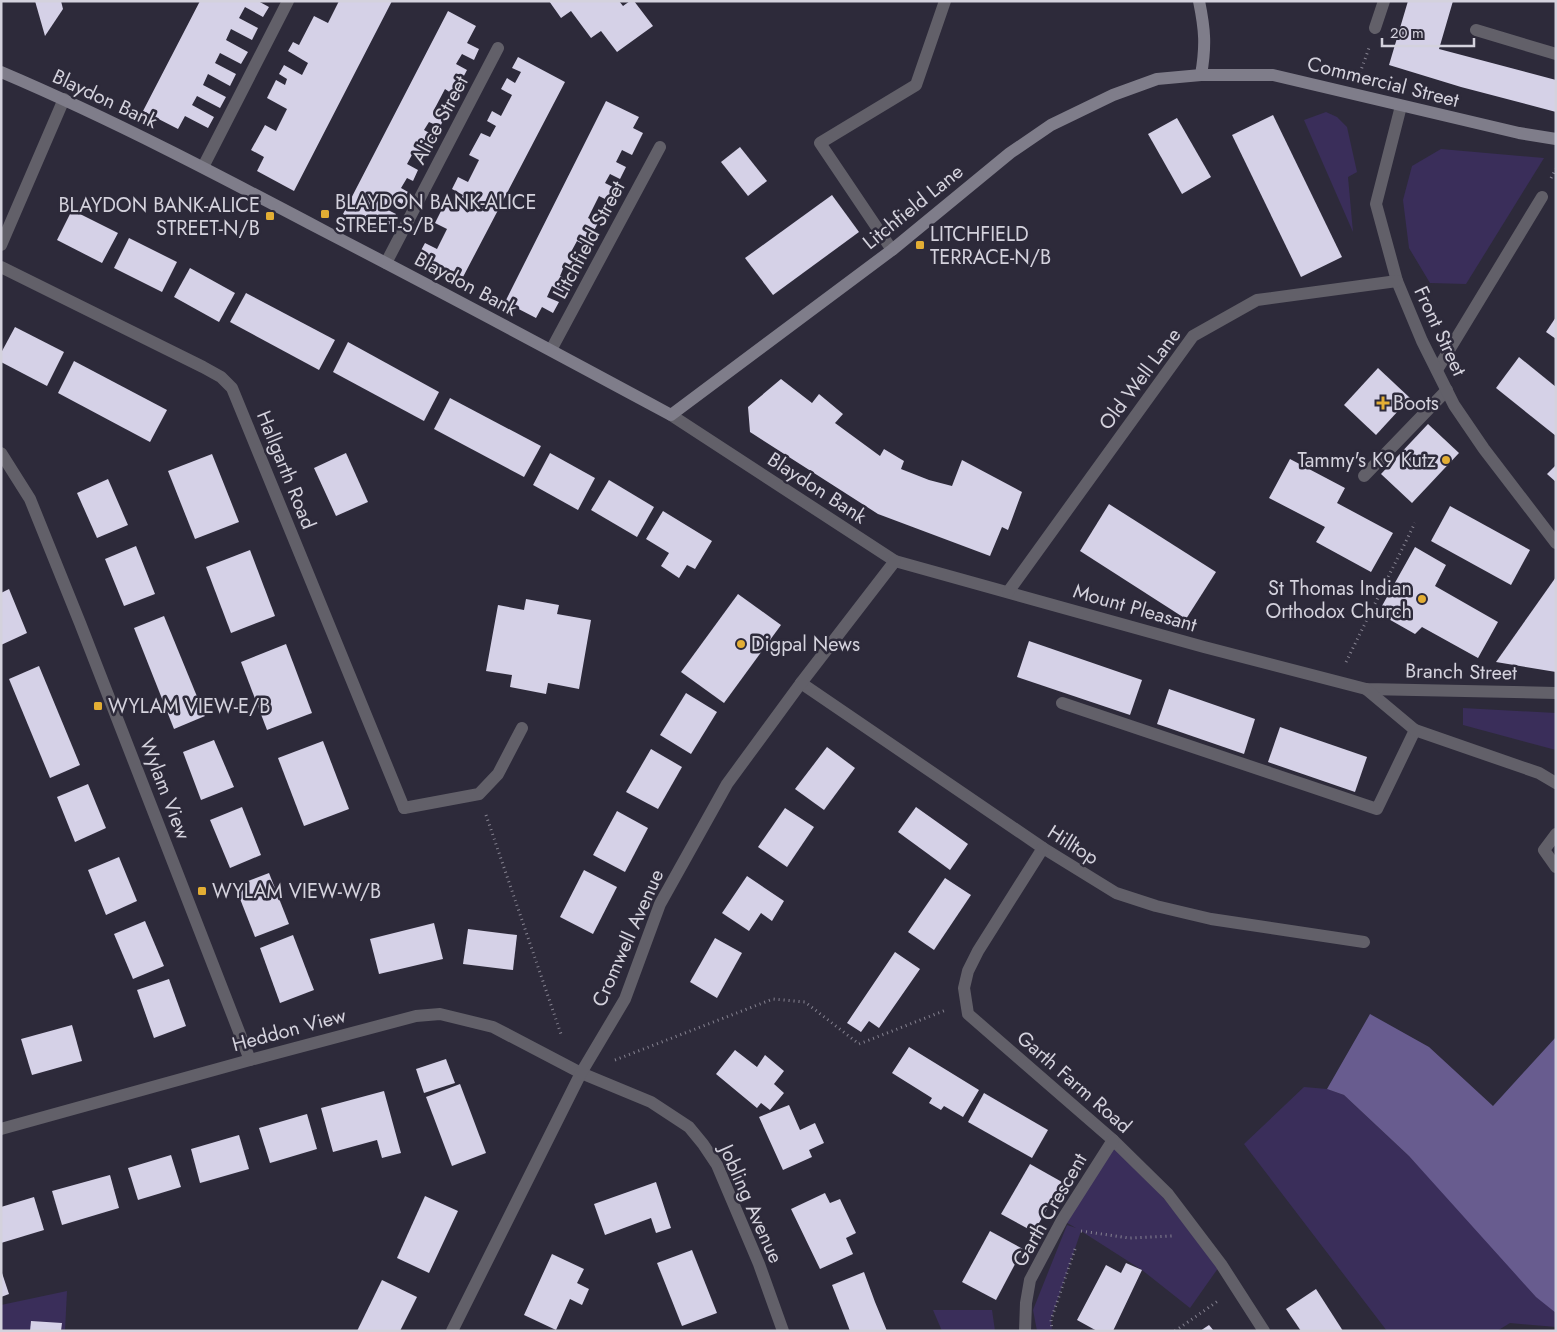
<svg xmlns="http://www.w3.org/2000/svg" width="1557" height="1332" font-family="Jost,sans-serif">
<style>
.green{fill:#3a2e5a}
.forest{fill:#685c8f}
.building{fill:#d5d1e7}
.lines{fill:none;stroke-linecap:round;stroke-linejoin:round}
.path{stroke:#868391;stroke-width:3;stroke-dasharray:1 4;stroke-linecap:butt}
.lane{stroke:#626069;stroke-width:12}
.street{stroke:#626069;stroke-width:12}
.secondary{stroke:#7f7d8a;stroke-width:12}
.poi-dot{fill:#e3ae34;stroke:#2d2a3a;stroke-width:2}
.labels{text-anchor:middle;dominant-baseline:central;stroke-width:5;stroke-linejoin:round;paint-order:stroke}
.street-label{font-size:20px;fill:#d4d2dd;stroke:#2d2a3a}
.poi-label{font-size:20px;fill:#d4d2dd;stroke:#2d2a3a;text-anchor:start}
</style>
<rect width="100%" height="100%" fill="#2d2a3a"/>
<!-- green -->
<g class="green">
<polygon points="1326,112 1337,117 1347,127 1357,172 1348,177 1353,232 1304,120"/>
<polygon points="1441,149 1544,158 1466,284 1430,283 1409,248 1403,200 1412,166"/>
<polygon points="1463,708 1556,713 1556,750 1463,725"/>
<polygon points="1304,1087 1327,1089 1344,1095 1409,1156 1556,1312 1556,1327 1510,1323 1497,1331 1387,1331 1244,1144"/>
<polygon points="1113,1140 1221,1264 1190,1308 1142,1270 1081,1231 1051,1319 1052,1331 1037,1331 1033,1310 1067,1225 1076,1228 1062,1220"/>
<polygon points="67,1291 65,1331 1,1331 1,1305"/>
<polygon points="933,1310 992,1310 995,1331 942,1331"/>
</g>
<!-- forest -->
<polygon class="forest" points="1370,1014 1429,1047 1493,1106 1556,1037 1556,1313 1536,1297 1409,1156 1344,1095 1327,1089"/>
<!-- building -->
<g class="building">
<polygon points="35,1 61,1 63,9 45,36"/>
<polygon points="200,1 258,1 269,7 263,17 245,7 239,18 258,28 252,40 231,29 226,40 248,52 241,64 220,53 215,63 236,74 230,86 208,74 203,85 226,97 220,108 197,96 192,105 214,117 208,128 185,116 178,129 143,111"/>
<polygon points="339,1 392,1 294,191 257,171 264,157 251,150 265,125 276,131 287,109 267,98 276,80 285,85 287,79 279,74 284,65 302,75 308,63 288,51 293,42 299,45 314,16 328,23"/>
<polygon points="549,1 619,1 623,6 630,1 634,1 653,26 617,52 601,31 591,38 571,11 561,18"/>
<polygon points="1408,1 1453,1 1439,49 1556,80 1556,112 1461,87 1389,65"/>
<polygon points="448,11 476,26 467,43 479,49 474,60 462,54 456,64 467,70 454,95 445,89 435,108 446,114 440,127 429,122 424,130 435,136 424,158 413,153 407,164 418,170 413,181 407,178 401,188 408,192 402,204 392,198 386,209 396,214 391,225 381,220 375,231 343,214"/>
<polygon points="518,57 565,82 463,277 419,254 425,243 437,249 447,229 435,223 446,201 457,206 463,195 452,189 458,177 468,182 479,160 469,155 481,133 490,137 496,126 487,121 492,111 501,116 512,95 501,89 507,78 515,83 521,72 512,68"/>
<polygon points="606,101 639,117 633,128 643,133 632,155 622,150 616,162 626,167 620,179 610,174 605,183 615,188 609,201 599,196 588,218 598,223 586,246 577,241 571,252 582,258 576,269 565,264 560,276 569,281 563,292 552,286 547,297 559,302 553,313 542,307 536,318 505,302"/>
<polygon points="1273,115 1342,257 1301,277 1232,135"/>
<polygon points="1177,118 1211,177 1182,194 1148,134"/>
<polygon points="740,147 767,181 748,196 721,162"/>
<polygon points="832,195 859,232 773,295 745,258"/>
<polygon points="72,210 118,233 102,263 57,240"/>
<polygon points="129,238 177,262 162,292 114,268"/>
<polygon points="190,268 235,293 219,322 174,297"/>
<polygon points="246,293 335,340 319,370 230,322"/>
<polygon points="1556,317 1556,339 1546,332"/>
<polygon points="15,327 64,352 47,386 1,362 1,353"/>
<polygon points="348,342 439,392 424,421 333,372"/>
<polygon points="1519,357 1556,387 1556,436 1496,388"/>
<polygon points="74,361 167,410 150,442 58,393"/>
<polygon points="1378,368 1410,398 1376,435 1344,405"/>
<polygon points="781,379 812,403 819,394 843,414 835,423 880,456 884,449 904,461 901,469 929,480 952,486 962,460 1022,492 1008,530 1002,527 990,556 878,514 750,432 748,407"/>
<polygon points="450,398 541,446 524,477 434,429"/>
<polygon points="1428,424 1459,453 1412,503 1381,474"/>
<polygon points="346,453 368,502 336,516 314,468"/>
<polygon points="550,453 595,478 578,510 533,485"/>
<polygon points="212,454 239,522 195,539 168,471"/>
<polygon points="1290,459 1345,488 1337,503 1393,533 1371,572 1316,542 1325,527 1269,498"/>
<polygon points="1556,465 1556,482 1547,474"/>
<polygon points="108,479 128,525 97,538 77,493"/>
<polygon points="609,480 654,507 637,537 591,510"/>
<polygon points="1109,504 1216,572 1186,619 1080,551"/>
<polygon points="1450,506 1530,550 1511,585 1431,541"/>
<polygon points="663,511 712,541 695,569 687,565 679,578 661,566 669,553 646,539"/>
<polygon points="136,546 155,594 124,606 105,559"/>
<polygon points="1415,547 1446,565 1435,586 1498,622 1478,658 1422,627 1415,634 1378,613"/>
<polygon points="250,550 275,616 231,633 206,567"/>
<polygon points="1556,577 1556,672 1496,662"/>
<polygon points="9,589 27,633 1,645 1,593"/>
<polygon points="738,594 781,625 724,703 681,672"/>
<polygon points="526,599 559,605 557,614 591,620 579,689 548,683 546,694 510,687 512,675 486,671 498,605 524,610"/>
<polygon points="164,616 205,716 174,729 134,628"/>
<polygon points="1029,641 1142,680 1130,715 1017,677"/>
<polygon points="286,644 312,713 267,730 241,662"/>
<polygon points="39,666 80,765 50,778 9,679"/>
<polygon points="1169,689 1255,719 1244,754 1157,724"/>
<polygon points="686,693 717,712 691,754 660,735"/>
<polygon points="1280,727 1367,757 1355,792 1268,762"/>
<polygon points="214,740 234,787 201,800 183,752"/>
<polygon points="323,741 349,809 304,826 278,758"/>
<polygon points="827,747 855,768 824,810 795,789"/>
<polygon points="651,749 682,767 658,809 626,792"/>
<polygon points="88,784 106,828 75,842 57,797"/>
<polygon points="242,807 261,855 230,868 210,820"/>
<polygon points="916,807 968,844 950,870 898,832"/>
<polygon points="785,808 814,827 787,867 758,847"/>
<polygon points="617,811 648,828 625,872 593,855"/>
<polygon points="119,857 137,901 106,915 88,870"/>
<polygon points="584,870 617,887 593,934 560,917"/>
<polygon points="269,873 289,924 255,937 235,886"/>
<polygon points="747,876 784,901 772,921 761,913 749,931 722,913"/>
<polygon points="945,878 971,895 934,950 908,932"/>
<polygon points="145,921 164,966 133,979 114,934"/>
<polygon points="434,923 443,959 379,974 370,939"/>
<polygon points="468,929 517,935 513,970 463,964"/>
<polygon points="293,935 314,990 280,1003 260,948"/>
<polygon points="715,938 742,953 717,998 690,982"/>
<polygon points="895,952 920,969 879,1028 869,1021 861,1032 847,1023"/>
<polygon points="169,979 186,1026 154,1038 137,990"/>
<polygon points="72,1025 82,1061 32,1075 21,1039"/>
<polygon points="909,1047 979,1090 963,1117 944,1106 941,1110 929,1103 932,1098 892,1073"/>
<polygon points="735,1050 757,1067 765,1055 784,1071 774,1084 784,1093 770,1110 761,1103 757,1108 716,1074"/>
<polygon points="446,1059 455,1083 424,1093 416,1069"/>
<polygon points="460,1084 486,1153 452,1166 426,1097"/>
<polygon points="384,1091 401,1153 382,1158 377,1140 333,1152 321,1108"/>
<polygon points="984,1093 1048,1130 1032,1158 968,1122"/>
<polygon points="789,1105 800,1130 815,1123 824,1143 809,1150 812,1157 783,1170 759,1117"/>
<polygon points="307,1114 317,1149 270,1163 259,1128"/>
<polygon points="239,1135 249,1169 200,1183 191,1149"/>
<polygon points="171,1155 181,1187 138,1200 128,1168"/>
<polygon points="1030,1164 1062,1182 1034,1232 1001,1214"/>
<polygon points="110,1175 119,1208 62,1225 52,1191"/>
<polygon points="656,1182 671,1228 656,1233 651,1218 605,1235 594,1204"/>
<polygon points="825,1193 830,1203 840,1199 856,1233 846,1238 853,1254 820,1269 791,1209"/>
<polygon points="425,1196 458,1211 429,1273 397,1258"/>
<polygon points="34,1197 44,1230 1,1243 1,1207"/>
<polygon points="990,1231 1023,1249 996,1300 962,1282"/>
<polygon points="692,1250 717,1313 682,1326 657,1263"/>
<polygon points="552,1254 584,1269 577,1283 589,1289 582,1305 570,1299 556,1330 524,1315"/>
<polygon points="1126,1263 1142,1270 1113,1331 1097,1331 1077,1320 1106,1265 1121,1273"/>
<polygon points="1,1270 9,1294 1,1297"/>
<polygon points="864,1272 875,1302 887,1331 850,1331 832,1285"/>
<polygon points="382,1280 417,1297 400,1331 357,1331"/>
<polygon points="1316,1289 1343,1331 1301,1331 1286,1309"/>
<polygon points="31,1321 62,1323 61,1331 30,1331"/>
<polygon points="1209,1325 1214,1331 1200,1331"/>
</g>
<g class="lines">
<!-- path -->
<g class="path">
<polyline points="1360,73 1369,48"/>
<polyline points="1551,178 1556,169"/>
<polyline points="1346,662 1415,523"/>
<polyline points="486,815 562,1037"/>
<polyline points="615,1060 773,999 805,1002 859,1044 946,1010"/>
<polyline points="1081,1231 1129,1238 1172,1236"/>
<polyline points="1052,1331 1051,1320 1076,1246"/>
<polyline points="1175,1331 1218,1301"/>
</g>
<!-- lane -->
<g class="lane">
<polyline points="1476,30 1556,54"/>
<polyline points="1437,370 1542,197"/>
<polyline points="1364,476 1447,390"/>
<polyline points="1062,703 1377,809 1415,730"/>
<polyline points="404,808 479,794 498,774 522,728"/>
<polyline points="1556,834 1544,850 1556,867"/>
</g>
<!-- street -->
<g class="street">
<polyline points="1375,28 1384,1"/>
<polyline points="1401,106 1376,204 1397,281 1422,341 1454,405 1484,449 1556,543"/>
<polyline points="203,167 288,1"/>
<polyline points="1,245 64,99"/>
<polyline points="892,250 820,143 916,85 945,1"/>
<polyline points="386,263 498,48"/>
<polyline points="1,267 203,367 221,377 232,388 404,808"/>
<polyline points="551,350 660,147"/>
<polyline points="671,415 895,561 1204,647 1366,689 1556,693"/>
<polyline points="1,453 30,499 80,623 250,1060"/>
<polyline points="1008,592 1193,336 1257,300 1397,281"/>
<polyline points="801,683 1043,848 1116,893 1156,906 1211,919 1364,942"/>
<polyline points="1366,689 1415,730 1539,773 1556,783"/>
<polyline points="1043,848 978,951 968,971 964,988 968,1014 1113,1140 1168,1194 1221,1264 1264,1331"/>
<polyline points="1,1129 250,1060 416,1016 440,1014 493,1027 581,1073 651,1102 689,1127 703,1144 717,1165 759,1264 783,1331"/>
<polyline points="452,1331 581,1073 625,999 660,904 727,784 801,683 895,561"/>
<polyline points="1025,1331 1026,1303 1030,1280 1062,1220 1113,1140"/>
</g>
<!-- secondary -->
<g class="secondary">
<path d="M1199,1C1205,30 1206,46 1201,75"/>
<path d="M1,72C114,120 222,177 330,234C444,293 558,354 671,415L892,250L1010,153L1051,125L1113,95L1157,79L1201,75H1273L1519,133L1556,139"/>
</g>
</g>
<!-- markers -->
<g class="poi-dot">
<rect x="320" y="209" width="10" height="10" rx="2.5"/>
<rect x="265" y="211" width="10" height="10" rx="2.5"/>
<rect x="915" y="240" width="10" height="10" rx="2.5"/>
<path d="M1380.5 395.5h5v5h5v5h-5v5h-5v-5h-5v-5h5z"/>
<circle cx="1446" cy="460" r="5"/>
<circle cx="1422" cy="599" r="5"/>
<circle cx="741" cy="644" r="5"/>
<rect x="93" y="701" width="10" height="10" rx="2.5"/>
<rect x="197" y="886" width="10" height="10" rx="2.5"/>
</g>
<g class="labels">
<!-- street labels -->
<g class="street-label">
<text transform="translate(1383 82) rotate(14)">Commercial Street</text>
<text transform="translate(105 99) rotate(25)">Blaydon Bank</text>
<text transform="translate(440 120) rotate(-62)">Alice Street</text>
<text transform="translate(913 207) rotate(-39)">Litchfield Lane</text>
<text transform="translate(589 240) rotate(-62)">Litchfield Street</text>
<text transform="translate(466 284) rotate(28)">Blaydon Bank</text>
<text transform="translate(1440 331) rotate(65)">Front Street</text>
<text transform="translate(1140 379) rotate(-53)">Old Well Lane</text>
<text transform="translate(286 470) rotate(68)">Hallgarth Road</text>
<text transform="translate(817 488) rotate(33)">Blaydon Bank</text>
<text transform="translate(1135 608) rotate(16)">Mount Pleasant</text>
<text transform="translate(1461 672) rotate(1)">Branch Street</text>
<text transform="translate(165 789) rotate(69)">Wylam View</text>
<text transform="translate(1073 845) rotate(32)">Hilltop</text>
<text transform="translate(628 938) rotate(-66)">Cromwell Avenue</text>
<text transform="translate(289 1030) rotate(-15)">Heddon View</text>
<text transform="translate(1074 1082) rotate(41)">Garth Farm Road</text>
<text transform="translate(751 1204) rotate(66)">Jobling Avenue</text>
<text transform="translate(1050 1210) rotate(-60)">Garth Crescent</text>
</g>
<!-- poi labels -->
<g class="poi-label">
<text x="335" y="202">BLAYDON BANK-ALICE<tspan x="335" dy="23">STREET-S/B</tspan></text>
<text x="260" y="205" text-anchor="end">BLAYDON BANK-ALICE<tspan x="260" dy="23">STREET-N/B</tspan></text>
<text x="930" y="234">LITCHFIELD<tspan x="930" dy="23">TERRACE-N/B</tspan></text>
<text x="1393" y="403">Boots</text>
<text x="1436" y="460" text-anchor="end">Tammy's K9 Kutz</text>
<text x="1412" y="588" text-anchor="end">St Thomas Indian<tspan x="1412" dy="23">Orthodox Church</tspan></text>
<text x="751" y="644">Digpal News</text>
<text x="108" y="706">WYLAM VIEW-E/B</text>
<text x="212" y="891">WYLAM VIEW-W/B</text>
</g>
</g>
<!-- border -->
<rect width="1557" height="1332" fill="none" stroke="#d4d2dd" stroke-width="5"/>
<!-- scale -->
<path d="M1382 38v8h92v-8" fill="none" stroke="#d4d2dd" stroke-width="2.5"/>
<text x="1390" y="38" font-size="15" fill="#d4d2dd" stroke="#2d2a3a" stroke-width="4" paint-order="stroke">20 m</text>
</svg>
